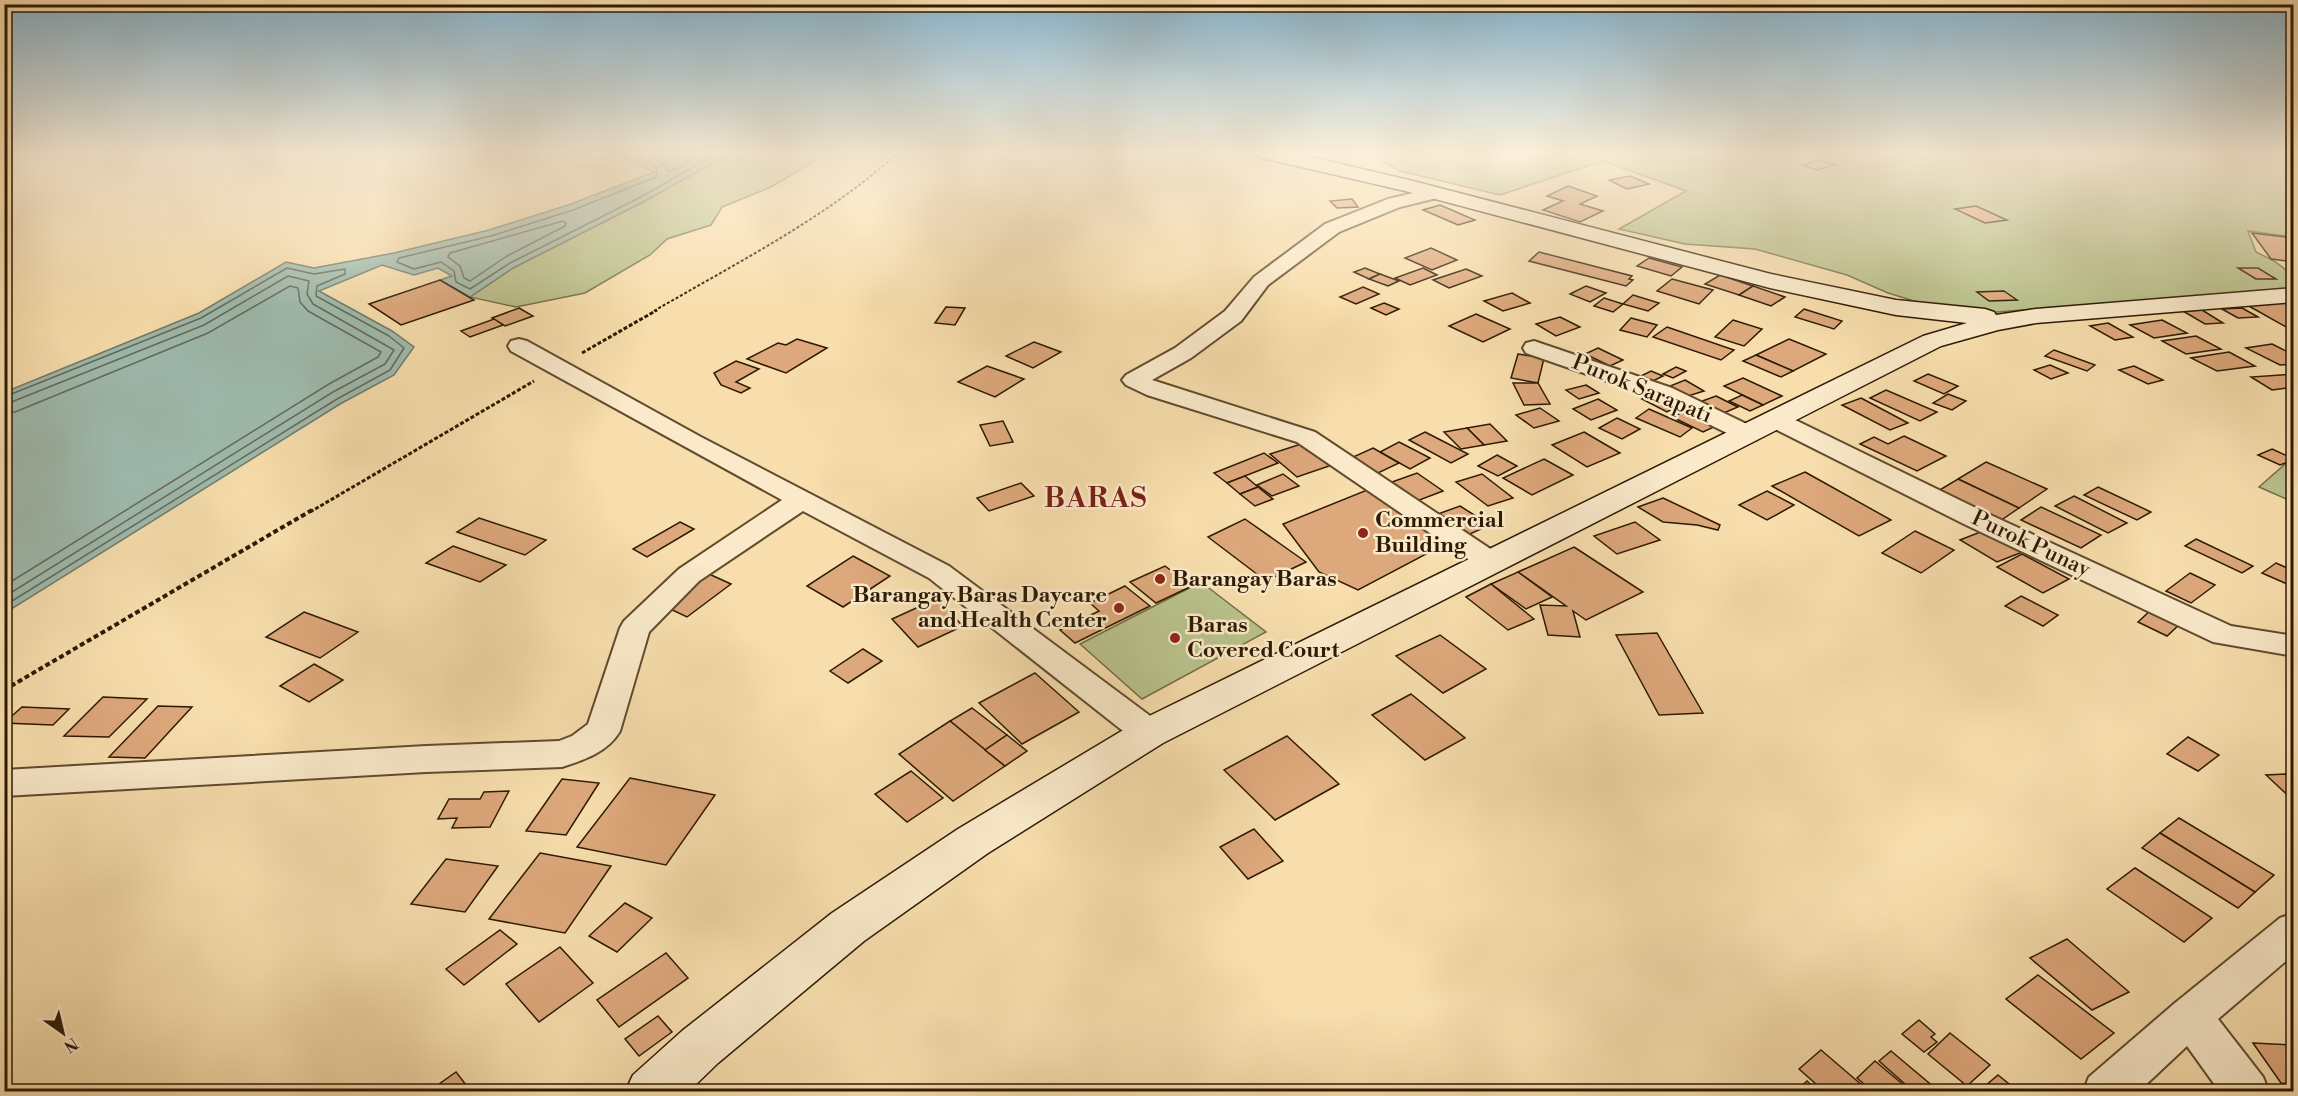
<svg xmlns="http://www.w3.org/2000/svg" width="2298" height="1096" font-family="'Libre Bodoni',serif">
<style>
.green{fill:#bac28c;stroke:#746e48;stroke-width:1.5}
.water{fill:#9ebbaf;stroke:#717b6a;stroke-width:1.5}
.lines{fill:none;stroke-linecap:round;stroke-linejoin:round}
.shore{stroke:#666a59;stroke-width:1.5}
.building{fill:#dda87c;stroke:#2d1a03;stroke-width:1.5}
.minor-casing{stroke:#604b2e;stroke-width:4}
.secondary-casing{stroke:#2d1a03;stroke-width:3}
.path-far2{stroke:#2d1a03;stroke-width:2;stroke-dasharray:3 2;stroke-linecap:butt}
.path-far1{stroke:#2d1a03;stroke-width:3;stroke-dasharray:4 2;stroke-linecap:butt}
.path{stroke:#2d1a03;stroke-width:4;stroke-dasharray:5 3;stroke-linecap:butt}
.minor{fill:#faeaca;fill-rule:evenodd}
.secondary{fill:#faeaca;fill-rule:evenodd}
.poi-dot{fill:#8f2418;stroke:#faeaca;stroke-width:2}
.labels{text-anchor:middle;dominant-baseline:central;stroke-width:5;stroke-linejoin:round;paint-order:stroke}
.street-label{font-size:22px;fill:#2d1a03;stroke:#faeaca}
.poi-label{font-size:22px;font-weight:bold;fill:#2d1a03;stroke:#faeaca;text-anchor:start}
.district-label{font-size:28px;font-weight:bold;letter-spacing:1.5px;fill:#7a1f14;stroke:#faeaca}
</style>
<rect width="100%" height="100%" fill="#f8dead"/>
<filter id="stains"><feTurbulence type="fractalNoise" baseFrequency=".00333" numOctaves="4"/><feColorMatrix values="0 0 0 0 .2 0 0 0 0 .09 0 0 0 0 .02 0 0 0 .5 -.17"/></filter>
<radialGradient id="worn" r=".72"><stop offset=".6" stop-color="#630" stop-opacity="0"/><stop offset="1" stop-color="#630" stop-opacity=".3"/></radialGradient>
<!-- green -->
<g class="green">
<polygon points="731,153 823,153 815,161 771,187 722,207 711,225 667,239 650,255 585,293 516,307 470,297 513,268 641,203"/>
<path d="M1368,153H2293V237L2248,231L2256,252C2272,260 2293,268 2293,288L1986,313L1937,308L1888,293L1847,275L1755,249L1685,244L1619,229L1686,191L1603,161L1500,195L1400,171Z"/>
<polygon points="2293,457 2293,502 2259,487"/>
<polygon points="1201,582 1266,632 1142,699 1080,644"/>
</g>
<!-- water -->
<polygon class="water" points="633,153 731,153 641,203 513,268 470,297 440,280 452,276 438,268 414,275 382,265 319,291 392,331 414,347 394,375 340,404 5,613 5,392 199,313 286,262 314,268 394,253 489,230 571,204 654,172 625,158"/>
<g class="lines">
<!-- shore -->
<g class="shore">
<polyline points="634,153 657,167 656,177 573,210 491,236 399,258 397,262 414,269 441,262 454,271 456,282 470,289 510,263 639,198 718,153"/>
<polyline points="647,153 660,160 669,172 702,153"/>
<polygon points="563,221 566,223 565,226 507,256 470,281 464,278 460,266 448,257 450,253"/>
<polyline points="4,397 201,318 287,268 314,274 345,269 345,274 317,286 316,296 389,336 404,348 390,370 337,399 4,606"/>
<polyline points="4,405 204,325 288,276 309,281 307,294 313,304 394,350 385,364 333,392 4,597"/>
<polyline points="4,414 15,412 208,333 290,286 298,288 300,302 308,311 381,352 378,357 329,384 4,586"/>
</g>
</g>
<!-- building -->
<g class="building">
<polygon points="1820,160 1834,165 1817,170 1802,165"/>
<polygon points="1630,176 1649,184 1627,189 1609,180"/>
<polygon points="1568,186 1597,196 1580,204 1603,211 1580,222 1543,210 1563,201 1547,196"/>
<polygon points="1352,199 1358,207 1337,208 1330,201"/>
<polygon points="1440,205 1475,220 1458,225 1423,210"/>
<polygon points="1976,206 2007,220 1985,223 1955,209"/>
<polygon points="2252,233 2294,238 2294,262 2271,259"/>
<polygon points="1431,248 1457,260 1432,270 1405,258"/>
<polygon points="1539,252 1632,276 1629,279 1633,280 1626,286 1529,261"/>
<polygon points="1649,258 1682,267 1671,276 1637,266"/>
<polygon points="1365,268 1380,274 1369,279 1354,272"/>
<polygon points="1423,268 1437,275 1410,285 1395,278"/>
<polygon points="2238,268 2258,268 2276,279 2256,279"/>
<polygon points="1466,269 1482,276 1449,288 1433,280"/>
<polygon points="1380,274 1399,281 1388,286 1369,279"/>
<polygon points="1720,275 1753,286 1739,295 1705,284"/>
<polygon points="1672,279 1713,290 1699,304 1657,291"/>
<polygon points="440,280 474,300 401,325 369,304"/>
<polygon points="1586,286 1606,293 1590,302 1570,294"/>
<polygon points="1753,286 1785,297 1771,306 1739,295"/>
<polygon points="1363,287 1379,294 1356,304 1340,297"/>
<polygon points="2004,291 2017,300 1989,301 1977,292"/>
<polygon points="1512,293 1530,303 1503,311 1484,301"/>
<polygon points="1633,295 1659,303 1648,311 1623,304"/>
<polygon points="1604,298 1623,304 1613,312 1594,306"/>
<polygon points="1384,303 1399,309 1386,315 1371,308"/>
<polygon points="2285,303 2294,308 2294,328 2288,328 2247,305"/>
<polygon points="946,307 965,308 955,325 935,323"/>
<polygon points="519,308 533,316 505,326 492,318"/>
<polygon points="2242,308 2258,317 2238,318 2222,309"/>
<polygon points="1804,309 1842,321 1834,329 1795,317"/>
<polygon points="2202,310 2223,323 2205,324 2183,311"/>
<polygon points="1476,314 1510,329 1483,342 1449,326"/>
<polygon points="1560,317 1580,327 1556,336 1536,324"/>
<polygon points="1631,318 1657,325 1647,337 1620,330"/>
<polygon points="494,319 503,325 470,337 461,331"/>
<polygon points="1733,320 1762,329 1744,346 1715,337"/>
<polygon points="2162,320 2187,333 2154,338 2130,325"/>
<polygon points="2108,323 2133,337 2115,340 2090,326"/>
<polygon points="1667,327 1734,350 1721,360 1653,337"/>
<polygon points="2196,336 2221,349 2186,354 2162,341"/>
<polygon points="797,339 827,348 786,373 747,359 778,343 786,345"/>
<polygon points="1789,339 1826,354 1793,371 1756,355"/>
<polygon points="1034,342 1061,352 1033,368 1006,356"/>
<polygon points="2272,344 2294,355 2294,364 2280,365 2246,348"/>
<polygon points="1598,348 1623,360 1610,366 1585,354"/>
<polygon points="2054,350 2095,365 2087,371 2045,356"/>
<polygon points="2229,352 2255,366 2217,371 2191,358"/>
<polygon points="1518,354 1544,358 1538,383 1511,378"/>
<polygon points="1756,355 1793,371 1781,377 1743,361"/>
<polygon points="736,361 759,369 736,382 750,388 741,393 721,385 714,373"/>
<polygon points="2050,365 2068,373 2051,379 2034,370"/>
<polygon points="987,366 1024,379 995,397 958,382"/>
<polygon points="2134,366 2163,380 2148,384 2119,370"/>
<polygon points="1676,367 1686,371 1673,378 1663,374"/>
<polygon points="1651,371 1663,376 1653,381 1641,376"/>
<polygon points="1928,374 1958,386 1944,394 1914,381"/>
<polygon points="2294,374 2294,392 2287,388 2272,390 2251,377"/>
<polygon points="1743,378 1782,396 1763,405 1724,386"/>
<polygon points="1685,380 1704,391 1688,396 1670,386"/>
<polygon points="1513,383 1538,383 1550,404 1524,405"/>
<polygon points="1586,385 1599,393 1579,399 1566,390"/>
<polygon points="1886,390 1937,412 1920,421 1870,398"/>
<polygon points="1654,393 1680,405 1667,412 1642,399"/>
<polygon points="1948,394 1966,401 1952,410 1933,403"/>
<polygon points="1742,395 1763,405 1750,411 1729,401"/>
<polygon points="1716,396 1738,407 1719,415 1697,403"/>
<polygon points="1861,398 1908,423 1890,430 1842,405"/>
<polygon points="1598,399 1617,410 1591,420 1573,409"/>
<polygon points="1540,408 1559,421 1534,428 1516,415"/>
<polygon points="1649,409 1692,428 1680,437 1636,418"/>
<polygon points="1685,411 1716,426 1703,432 1672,417"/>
<polygon points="1617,418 1640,429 1622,439 1599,428"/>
<polygon points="1003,421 1013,442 990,446 980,425"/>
<polygon points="1490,424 1507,441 1484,445 1467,428"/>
<polygon points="1467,428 1484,445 1461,449 1444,432"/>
<polygon points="1425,432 1468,454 1451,463 1409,440"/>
<polygon points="1584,432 1620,453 1587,467 1552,445"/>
<polygon points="1904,436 1946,456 1917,471 1860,444 1874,437 1888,444"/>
<polygon points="1399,442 1430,458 1410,469 1380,452"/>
<polygon points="1304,443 1332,465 1297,477 1270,454"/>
<polygon points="1373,448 1399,463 1376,474 1351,458"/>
<polygon points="2272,449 2294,459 2294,460 2280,465 2258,455"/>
<polygon points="1264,453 1278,463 1227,483 1214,473"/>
<polygon points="1497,455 1517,466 1498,476 1478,466"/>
<polygon points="1544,459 1573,475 1532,495 1503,478"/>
<polygon points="1986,462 2047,489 2019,508 1958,479"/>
<polygon points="1805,472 1891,520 1859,536 1772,486"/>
<polygon points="1417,473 1443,491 1417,501 1392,482"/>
<polygon points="1283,474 1299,486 1272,496 1257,485"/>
<polygon points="1482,474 1513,498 1488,506 1456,482"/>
<polygon points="1245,476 1258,487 1240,494 1227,483"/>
<polygon points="1958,479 2019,508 2000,521 1938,491"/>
<polygon points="1021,483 1034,496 989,511 977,498"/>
<polygon points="1258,487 1273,499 1255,506 1240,494"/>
<polygon points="2098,487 2151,512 2137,520 2084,495"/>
<polygon points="1372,488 1449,542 1358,590 1319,572 1283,524"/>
<polygon points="1767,491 1794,505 1767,520 1739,505"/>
<polygon points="2074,496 2127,523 2108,533 2055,506"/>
<polygon points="1663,498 1720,525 1718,530 1697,525 1663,522 1638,507"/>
<polygon points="1460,506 1490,525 1459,539 1427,518"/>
<polygon points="2041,507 2101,535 2081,548 2021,520"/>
<polygon points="479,518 546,540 525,555 457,532"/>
<polygon points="1245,519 1306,562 1266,581 1208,537"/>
<polygon points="680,522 694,529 647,557 633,549"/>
<polygon points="1635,522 1660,540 1617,554 1594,536"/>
<polygon points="1988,529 2025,551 1997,562 1960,540"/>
<polygon points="1915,531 1954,550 1921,573 1882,553"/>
<polygon points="2196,539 2253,566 2242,573 2185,546"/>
<polygon points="453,546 506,565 480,582 426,563"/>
<polygon points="1574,547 1643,592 1586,620 1573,611 1580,637 1548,635 1540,605 1566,606 1518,572"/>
<polygon points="2022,554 2069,579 2043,593 1997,567"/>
<polygon points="853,556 890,576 843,607 807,586"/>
<polygon points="2276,563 2294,571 2294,587 2262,573"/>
<polygon points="1165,566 1192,586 1156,603 1130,582"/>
<polygon points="1518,572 1552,597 1526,609 1491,584"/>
<polygon points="2190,573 2215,585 2191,603 2166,591"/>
<polygon points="709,574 731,584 687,617 664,606"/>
<polygon points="1491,584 1534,619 1508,630 1466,597"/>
<polygon points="1125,586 1150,606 1075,643 1060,630 1099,611 1090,603"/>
<polygon points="2021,596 2058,615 2043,626 2005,606"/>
<polygon points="936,599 963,626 918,647 892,619"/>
<polygon points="2151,610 2180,624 2167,636 2138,622"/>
<polygon points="304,612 358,632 320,658 266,637"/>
<polygon points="1657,633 1703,713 1659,715 1616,635"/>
<polygon points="1440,635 1486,669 1443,693 1396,656"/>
<polygon points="863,649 882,661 848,683 830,671"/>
<polygon points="314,664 343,680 309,702 280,686"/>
<polygon points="1035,673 1079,712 1022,744 979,703"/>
<polygon points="1411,694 1465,738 1425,760 1372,715"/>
<polygon points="103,697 147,699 109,737 64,736"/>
<polygon points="158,706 192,707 145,758 109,757"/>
<polygon points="22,707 69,709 53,725 4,723"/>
<polygon points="972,708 1007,735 985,750 950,721"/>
<polygon points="950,721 1005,766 953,801 899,754"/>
<polygon points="1007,735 1027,751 1005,766 985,750"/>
<polygon points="1287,736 1339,784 1275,820 1224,770"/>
<polygon points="2188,737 2219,755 2198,771 2167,754"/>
<polygon points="911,771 943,798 907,822 875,794"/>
<polygon points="2286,774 2294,781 2294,801 2266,775"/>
<polygon points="630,778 715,795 666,865 577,847"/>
<polygon points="562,779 599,783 566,835 526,831"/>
<polygon points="509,791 490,827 452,828 457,818 438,819 449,799 480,799 484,792"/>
<polygon points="2179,818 2274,875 2255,892 2160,833"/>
<polygon points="1254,829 1283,861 1248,879 1220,847"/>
<polygon points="2160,833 2255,892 2238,908 2142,848"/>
<polygon points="540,853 611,866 565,933 489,919"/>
<polygon points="446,859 498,866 465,912 411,904"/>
<polygon points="2135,868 2212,918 2184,942 2107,889"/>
<polygon points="625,903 652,918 617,952 589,936"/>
<polygon points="500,930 517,944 464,985 446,969"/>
<polygon points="2067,939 2129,992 2092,1010 2030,958"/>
<polygon points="560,947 593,983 539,1022 506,984"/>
<polygon points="666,953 688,978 619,1027 597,1000"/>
<polygon points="2038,975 2114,1033 2081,1059 2006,999"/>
<polygon points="658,1016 672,1032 639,1056 625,1039"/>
<polygon points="1919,1020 1935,1034 1931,1037 1937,1042 1924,1052 1902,1034"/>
<polygon points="1950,1033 1990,1065 1967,1086 1928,1054"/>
<polygon points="2253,1043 2294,1045 2294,1084 2281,1083"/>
<polygon points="1821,1050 1870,1092 1825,1092 1799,1069"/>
<polygon points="1891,1051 1935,1088 1929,1092 1914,1092 1879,1061"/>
<polygon points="1875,1061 1912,1092 1873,1092 1857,1078"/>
<polygon points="456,1072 470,1090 428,1092"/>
<polygon points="1998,1075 2019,1092 1978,1092"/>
<polygon points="1807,1081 1819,1092 1795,1092"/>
</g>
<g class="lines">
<!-- minor casing -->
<g class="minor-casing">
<g id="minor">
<polygon points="1435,188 1441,189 1444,193 1441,197 1400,207 1339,232 1268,285 1241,321 1191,358 1152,380 1315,432 1501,556 1505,562 1501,568 1491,571 1481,568 1297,442 1147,395 1126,385 1122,380 1126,375 1175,348 1225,311 1254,277 1325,224 1388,199"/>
<path d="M519,339L527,341L701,437L949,566L1161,724L1166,733L1161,742L1149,745L1137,742L929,578L803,511L699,581L649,632L620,731C608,752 584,760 562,767L426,772L4,796V770L426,746L559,741L572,736L588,724L620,628L624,621L679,569L782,500L511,351L508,346L511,341Z"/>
<polygon points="1534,341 1672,388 1757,429 1761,434 1757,439 1748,442 1739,439 1656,398 1526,353 1523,348 1526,343"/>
<polygon points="1776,413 1785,415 1984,512 2231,626 2294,636 2294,656 2213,642 1964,524 1767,425 1764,420 1767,415"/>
<polygon points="2294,913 2294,954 2218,1019 2263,1077 2269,1092 2220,1092 2187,1046 2138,1092 2083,1092 2089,1077 2175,1003 2280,918"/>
</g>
</g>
<!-- secondary casing -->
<g class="secondary-casing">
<polygon id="secondary" points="1256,153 1293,153 1409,180 1771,274 1896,300 1985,309 1994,312 1996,315 2036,309 2294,288 2294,302 2036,323 1998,330 1941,346 1163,743 988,853 864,941 718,1063 688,1092 625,1092 633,1075 682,1031 832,913 958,829 1135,723 1923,336 1967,323 1896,315 1770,288 1405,191 1258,157"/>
</g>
<!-- path-far2 -->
<path class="path-far2" d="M654,311C738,262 826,218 898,153"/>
<!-- path-far1 -->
<g class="path-far1">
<polyline points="582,353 657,310"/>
<polyline points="310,512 534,381"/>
</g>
<!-- path -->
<polyline class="path" points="4,690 312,510"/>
<!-- minor -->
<use href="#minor" class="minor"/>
<!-- secondary -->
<use href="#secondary" class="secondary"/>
</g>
<!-- sky -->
<linearGradient id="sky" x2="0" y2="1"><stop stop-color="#8ab7d1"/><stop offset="0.5" stop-color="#fcf0da"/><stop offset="1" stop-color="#fcf0da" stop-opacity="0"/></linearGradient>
<rect width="2298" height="307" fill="url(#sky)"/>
<!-- markers -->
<g class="poi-dot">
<circle cx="1363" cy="533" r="6"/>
<circle cx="1160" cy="579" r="6"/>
<circle cx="1119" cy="608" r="6"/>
<circle cx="1175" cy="638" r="6"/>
</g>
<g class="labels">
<!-- street labels -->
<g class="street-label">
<text transform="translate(1642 389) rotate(22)">Purok Sarapati</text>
<text transform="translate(2031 544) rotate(25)">Purok Punay</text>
</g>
<!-- poi labels -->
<g class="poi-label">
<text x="1375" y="520">Commercial<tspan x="1375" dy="25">Building</tspan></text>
<text x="1172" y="579">Barangay Baras</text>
<text x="1107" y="595" text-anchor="end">Barangay Baras Daycare<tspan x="1107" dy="25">and Health Center</tspan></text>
<text x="1187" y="625">Baras<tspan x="1187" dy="25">Covered Court</tspan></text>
</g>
<!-- district labels -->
<g class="district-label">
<text x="1096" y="498">BARAS</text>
</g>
</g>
<!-- margin -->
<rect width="2298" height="1096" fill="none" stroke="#f8dead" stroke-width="24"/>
<rect x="6" y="6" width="2286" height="1084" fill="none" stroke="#2d1a03" stroke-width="3"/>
<rect x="12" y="12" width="2274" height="1072" fill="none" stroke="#2d1a03" stroke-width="1.5"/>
<!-- north arrow -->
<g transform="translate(63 1033) rotate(146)" stroke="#faeaca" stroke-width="4.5" paint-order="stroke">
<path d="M0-4.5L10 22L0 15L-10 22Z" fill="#2d1a03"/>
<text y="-9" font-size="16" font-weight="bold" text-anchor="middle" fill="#2d1a03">N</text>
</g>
<rect width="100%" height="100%" filter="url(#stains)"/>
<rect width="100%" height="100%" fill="url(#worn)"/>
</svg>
